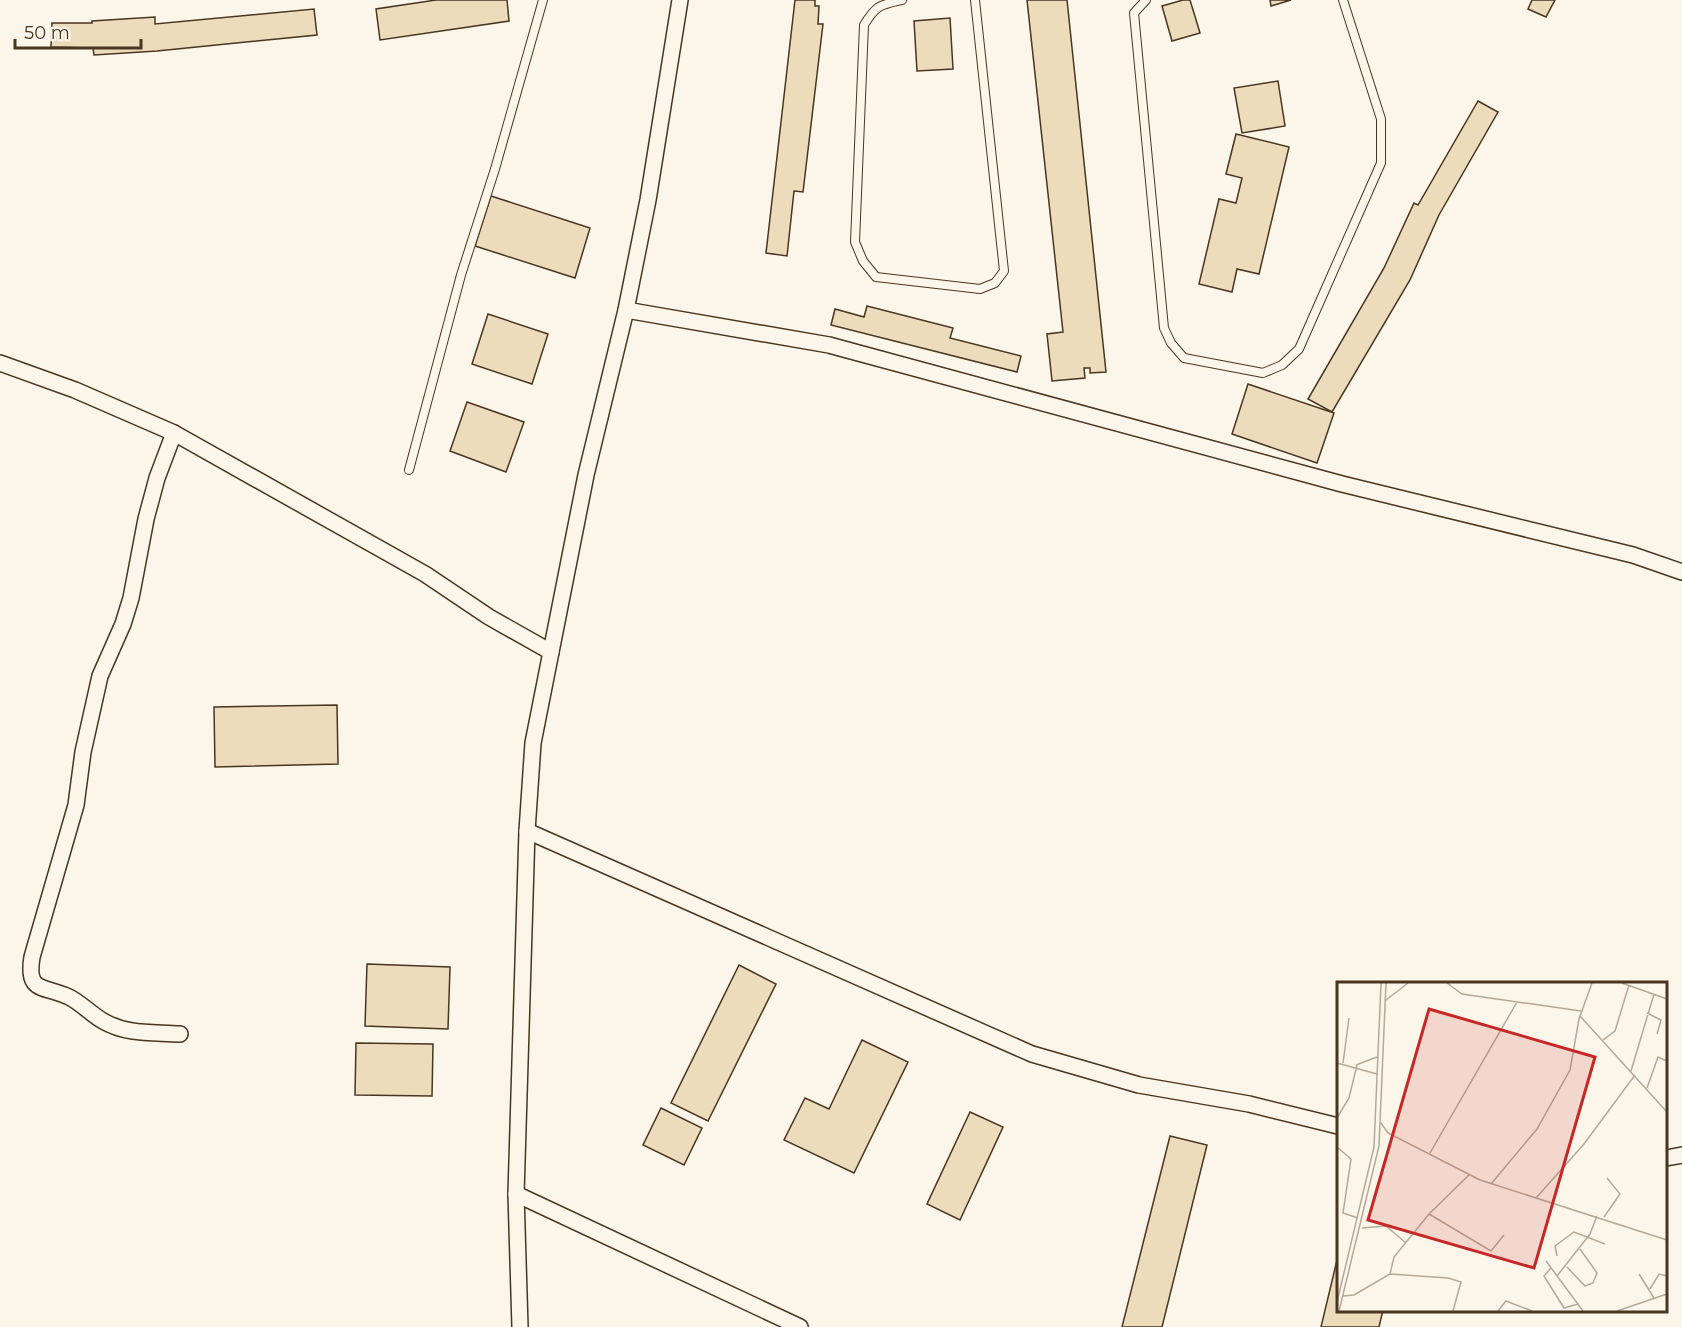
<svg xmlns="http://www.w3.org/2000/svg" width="1682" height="1327" font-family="Montserrat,sans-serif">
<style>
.building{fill:#ecdcbc;stroke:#4a3520;stroke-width:1.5}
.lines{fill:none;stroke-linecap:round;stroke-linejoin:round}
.service-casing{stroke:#4a3520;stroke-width:10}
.minor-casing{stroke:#4a3520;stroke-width:18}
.service{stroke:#fbf6e9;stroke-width:8}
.minor{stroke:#fbf6e9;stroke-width:15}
.inset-road{fill:none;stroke:#b4a999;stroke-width:1.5}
.view{fill:#c62828;fill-opacity:0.15;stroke:#c62828;stroke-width:3}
.inset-edge{fill:none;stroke:#4a3520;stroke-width:3}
</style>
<rect width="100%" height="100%" fill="#fbf6e9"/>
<!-- building -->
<g class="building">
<polygon points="436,0 507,0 509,21 380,40 376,9"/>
<polygon points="795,0 815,0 815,6 819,6 818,24 823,24 803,192 794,191 787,256 766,253"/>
<polygon points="1027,0 1067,0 1106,372 1090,373 1090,368 1084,368 1085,378 1052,381 1047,334 1063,332"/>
<polygon points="1183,0 1190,0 1200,33 1172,41 1162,6"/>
<polygon points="1270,0 1291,0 1271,6"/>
<polygon points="1532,0 1555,0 1546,17 1528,9"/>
<polygon points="314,9 317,35 157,51 94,55 93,48 51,47 52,23 92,23 92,21 155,17 155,24"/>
<polygon points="950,18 953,69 917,71 914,21"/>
<polygon points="1278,81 1285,126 1242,133 1234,88"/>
<polygon points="1478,101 1498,112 1439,215 1410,280 1332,412 1308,399 1384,268 1414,203 1418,205"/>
<polygon points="1236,134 1289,147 1259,274 1237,269 1232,292 1199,284 1219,199 1236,203 1242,178 1226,174"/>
<polygon points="491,196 590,228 575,278 475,246"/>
<polygon points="867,306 953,328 950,338 1021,356 1017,372 831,325 835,309 864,317"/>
<polygon points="488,314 548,334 532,384 472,364"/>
<polygon points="1248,384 1334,413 1317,463 1232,434"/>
<polygon points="467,402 524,422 506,472 450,451"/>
<polygon points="337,705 338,764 215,767 214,707"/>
<polygon points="367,964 450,967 448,1029 365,1026"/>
<polygon points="739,965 776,984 708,1121 671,1103"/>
<polygon points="862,1040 908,1062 854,1173 784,1140 805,1098 829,1109"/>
<polygon points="356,1043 433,1044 432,1096 355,1095"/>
<polygon points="661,1108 702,1128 684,1165 643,1145"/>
<polygon points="970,1112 1003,1127 960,1220 927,1204"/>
<polygon points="1170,1136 1207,1145 1162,1327 1122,1327"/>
<polygon points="1338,1256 1338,1310 1383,1310 1379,1327 1321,1327"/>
</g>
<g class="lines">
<!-- service casing -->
<g class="service-casing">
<g id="service">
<path d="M902,0C880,5 876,5 864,25L855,242L863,261L876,277L980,289L995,283L1004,271L975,0"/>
<polyline points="1146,0 1134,13 1164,328 1171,343 1184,358 1263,373 1282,365 1299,349 1381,163 1381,119 1343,0"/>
<polyline points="409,470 461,275 495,169 543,0"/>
</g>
</g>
<!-- minor casing -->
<g class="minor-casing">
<g id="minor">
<polyline points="626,310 829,345 1342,484 1633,555 1682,572"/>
<polyline points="0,363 75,390 174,433 425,574 489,617 551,652"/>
<path d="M174,433L157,478L146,519L131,598L123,624L100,676L83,752L76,805L32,957C26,994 44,985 69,997C81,1003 91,1014 103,1021C127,1035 153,1032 180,1034"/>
<polyline points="527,831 1032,1054 1139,1085 1249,1104 1338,1126"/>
<polyline points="1666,1158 1682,1155"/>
<polyline points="516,1194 800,1327"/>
<polyline points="520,1327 516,1194 527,831 533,743 586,475 626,310 648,200 680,0"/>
</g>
</g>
<!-- service -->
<use href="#service" class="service"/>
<!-- minor -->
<use href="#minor" class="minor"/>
</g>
<!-- overview -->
<g transform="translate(1337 982)">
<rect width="330" height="330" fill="#fbf6e9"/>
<path class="inset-road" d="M110,1L125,12L244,29M285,1L330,17M49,18L71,1M310,31L324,38L320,52M243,34L330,130M266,58L278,49L292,3M0,81L40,92M6,81L12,36M19,83L40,75M294,89L317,12M310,106L321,75L330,79M0,136L12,116L20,83M44,141L51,151L143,198L330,258M0,165L14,177L6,231L21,236M93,171L180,20M154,202L200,147L233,88L242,37L255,1M199,216L247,162L298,93M92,232L154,269L167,253M267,235L283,212L270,196M25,246L49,244L69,261M220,274L218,264L237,250L268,262M209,279L246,329M230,285L248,304L256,301L260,291L243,267M214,286L207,294L227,326L241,322M53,292L111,296L124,300L116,329M302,292L317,316M220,294L253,252L260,234M313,307L322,292L330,294M6,314L17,313L53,292L57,275L92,232L133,192M0,320L37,165L44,1M2,329L42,164L49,1M161,329L169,319L195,329M280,329L330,312"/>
<path class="view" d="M92,27L258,75L197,286L31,238Z"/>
<rect width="330" height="330" class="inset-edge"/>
</g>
<!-- scale -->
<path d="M15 39v9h126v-9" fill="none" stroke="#4a3520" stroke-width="3"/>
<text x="24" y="39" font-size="18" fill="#4a3520" stroke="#fbf6e9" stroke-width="4.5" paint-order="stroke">50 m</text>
</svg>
